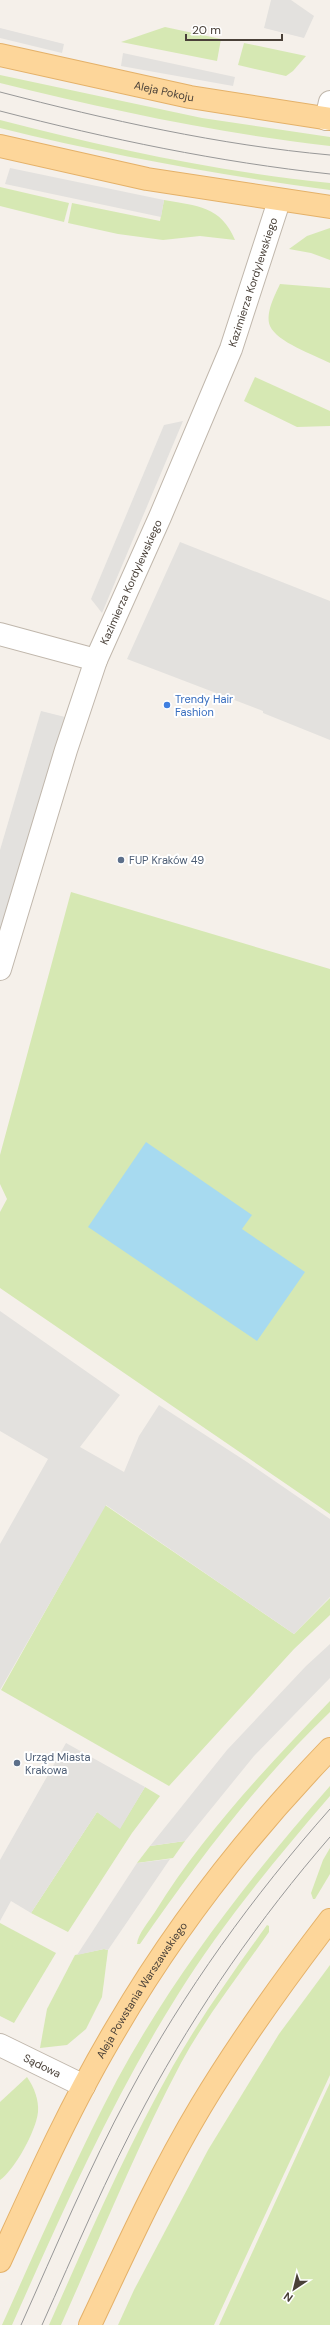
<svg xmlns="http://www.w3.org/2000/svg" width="330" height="2325" font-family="'DM Sans',sans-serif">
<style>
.green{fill:#d6e8b3}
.parking{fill:#e3e1de}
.water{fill:#a7daf0}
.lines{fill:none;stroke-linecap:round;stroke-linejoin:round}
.minor-casing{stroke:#c0b7ac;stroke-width:24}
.major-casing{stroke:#e4b169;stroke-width:24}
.minor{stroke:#fff;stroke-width:22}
.major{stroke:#fdd69a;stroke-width:22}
.tram{stroke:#989898;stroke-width:1}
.shop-dot{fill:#3f7fe0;stroke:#fff;stroke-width:1.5}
.service-dot{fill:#5c6f8a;stroke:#fff;stroke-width:1.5}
.labels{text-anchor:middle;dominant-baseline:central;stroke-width:4;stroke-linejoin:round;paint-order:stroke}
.street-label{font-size:11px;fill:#494038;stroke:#fff}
.shop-label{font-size:11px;fill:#366cbe;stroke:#fff;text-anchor:start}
.service-label{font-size:11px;fill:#4e5e75;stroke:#fff;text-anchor:start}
</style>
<rect width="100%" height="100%" fill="#f5f0ea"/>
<!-- green -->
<g class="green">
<polygon points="165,27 221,39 217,61 121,42"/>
<polygon points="244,43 306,56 293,71 286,76 238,65"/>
<path d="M0,75L202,118L330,137V146C218,133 109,110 0,83Z"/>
<path d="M0,120C108,148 219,172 330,183V190C219,175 109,155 0,128Z"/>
<polygon points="0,187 69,203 64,222 0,206"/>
<path d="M164,200C197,206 221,206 235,240L200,236L163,240L118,234L68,223L72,203L160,221Z"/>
<polygon points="330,228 330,260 311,253 289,249 307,236"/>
<path d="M280,284L330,288V363C314,355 277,342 270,326C265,313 275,295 280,284Z"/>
<polygon points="255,377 330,411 330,426 297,427 244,401"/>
<polygon points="71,892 330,969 330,1514 0,1288 0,1212 7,1199 0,1184 0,1155"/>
<polygon points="105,1505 294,1634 330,1598 330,1615 294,1649 169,1786 1,1690"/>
<path d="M330,1701V1712C257,1782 197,1862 140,1944H137C138,1934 149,1921 155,1912C203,1834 267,1767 330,1701Z"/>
<path d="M330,1786V1796C275,1860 221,1925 177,1996C111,2101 62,2213 12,2325H2C39,2243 75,2160 117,2080C175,1973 250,1877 330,1786Z"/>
<polygon points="145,1787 160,1796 132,1833 68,1932 31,1913 97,1812 120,1828"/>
<polygon points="185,1841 173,1858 137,1863 150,1846"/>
<polygon points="330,1848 330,1874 315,1899 313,1899 311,1893 323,1860"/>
<polygon points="0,1923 56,1953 14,2023 0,2016"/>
<path d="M267,1925L269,1926V1932C239,1975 206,2017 181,2063C136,2148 100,2238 61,2325H49C88,2238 126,2149 173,2066C201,2017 234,1971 267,1925Z"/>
<polygon points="104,1949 108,1950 102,1997 86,2029 67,2045 40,2048 47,2009 75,1955"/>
<polygon points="330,1965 330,2075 214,2325 118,2325 134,2290 208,2150 279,2034"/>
<path d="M27,2077C34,2087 39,2100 38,2112C36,2131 15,2169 0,2180V2102Z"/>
<polygon points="330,2083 330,2325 219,2325 322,2100"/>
</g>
<!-- parking -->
<g class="parking">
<polygon points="271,0 291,0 314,16 304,38 264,28"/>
<polygon points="0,28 64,44 62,53 0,38"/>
<polygon points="123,53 235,77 233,86 121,66"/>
<polygon points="10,168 164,200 161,217 5,184"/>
<polygon points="183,421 102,613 91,599 164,425"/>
<polygon points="180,542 330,601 330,740 263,713 263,711 127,659"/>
<polygon points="41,711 65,717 0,931 0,850"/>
<polygon points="0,1311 120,1395 80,1447 124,1472 139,1436 159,1405 247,1462 330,1519 330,1597 294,1634 106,1505 0,1690 0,1544 48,1459 0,1431"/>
<polygon points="330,1644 330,1678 254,1756 185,1841 150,1846 227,1750 306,1666"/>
<polygon points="66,1743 145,1787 120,1829 97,1812 31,1913 11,1901 0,1921 0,1860"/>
<polygon points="170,1859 108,1950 104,1949 77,1955 137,1863"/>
</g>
<!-- water -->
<polygon class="water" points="146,1142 252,1215 242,1229 305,1272 257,1341 88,1227"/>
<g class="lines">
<!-- minor casing -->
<g class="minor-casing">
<g id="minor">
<polyline points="326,119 330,102"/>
<polyline points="0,634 96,660"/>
<path id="s1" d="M0,969L66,750L96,660L160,517L231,349L279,201"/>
<path id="s2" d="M0,2045L84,2086"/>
</g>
</g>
<!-- major casing -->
<g class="major-casing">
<g id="major">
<path id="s3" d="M0,55L190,97L330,119"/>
<polyline points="0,146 147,179 330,207"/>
<path id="s4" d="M0,2261C36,2182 72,2102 117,2027C176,1926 249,1833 330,1749"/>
<path d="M90,2325C125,2251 159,2176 201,2106C240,2041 284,1980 330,1920"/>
</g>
</g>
<!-- minor -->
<use href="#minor" class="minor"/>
<!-- major -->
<use href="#major" class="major"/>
<!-- tram -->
<g class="tram">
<path d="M0,92C108,120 219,145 330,155"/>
<path d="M0,111C109,139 218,162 330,174"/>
<path d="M21,2325C56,2247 89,2168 129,2094C184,1991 253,1896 330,1809"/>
<path d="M42,2325C75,2251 107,2175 146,2103C198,2007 259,1919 330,1837"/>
</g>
</g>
<!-- markers -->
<circle class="shop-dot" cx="167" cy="705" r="4"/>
<g class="service-dot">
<circle cx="121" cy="860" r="4"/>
<circle cx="17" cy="1763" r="4"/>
</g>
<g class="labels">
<!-- street labels -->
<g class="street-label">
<text stroke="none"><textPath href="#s3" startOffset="168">Aleja Pokoju</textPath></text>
<text stroke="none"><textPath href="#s1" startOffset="733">Kazimierza Kordylewskiego</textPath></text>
<text stroke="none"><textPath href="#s1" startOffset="409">Kazimierza Kordylewskiego</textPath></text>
<text stroke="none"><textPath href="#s4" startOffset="306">Aleja Powstania Warszawskiego</textPath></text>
<text stroke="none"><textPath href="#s2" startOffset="47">Sądowa</textPath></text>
</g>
<!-- shop labels -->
<g class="shop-label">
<text x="175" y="699">Trendy Hair<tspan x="175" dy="13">Fashion</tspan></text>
</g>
<!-- service labels -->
<g class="service-label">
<text x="129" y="860">FUP Kraków 49</text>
<text x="25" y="1757">Urząd Miasta<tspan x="25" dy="13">Krakowa</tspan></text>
</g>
</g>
<!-- north arrow -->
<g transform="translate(294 2289) rotate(215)" stroke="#ffffff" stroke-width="3" paint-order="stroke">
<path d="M0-3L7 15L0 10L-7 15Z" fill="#494038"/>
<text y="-6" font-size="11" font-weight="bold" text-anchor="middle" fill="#494038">N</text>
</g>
<!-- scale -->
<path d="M186 34v6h96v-6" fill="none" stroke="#494038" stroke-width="2"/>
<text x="192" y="34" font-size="12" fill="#494038" stroke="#ffffff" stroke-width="3" paint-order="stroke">20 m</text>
</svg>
